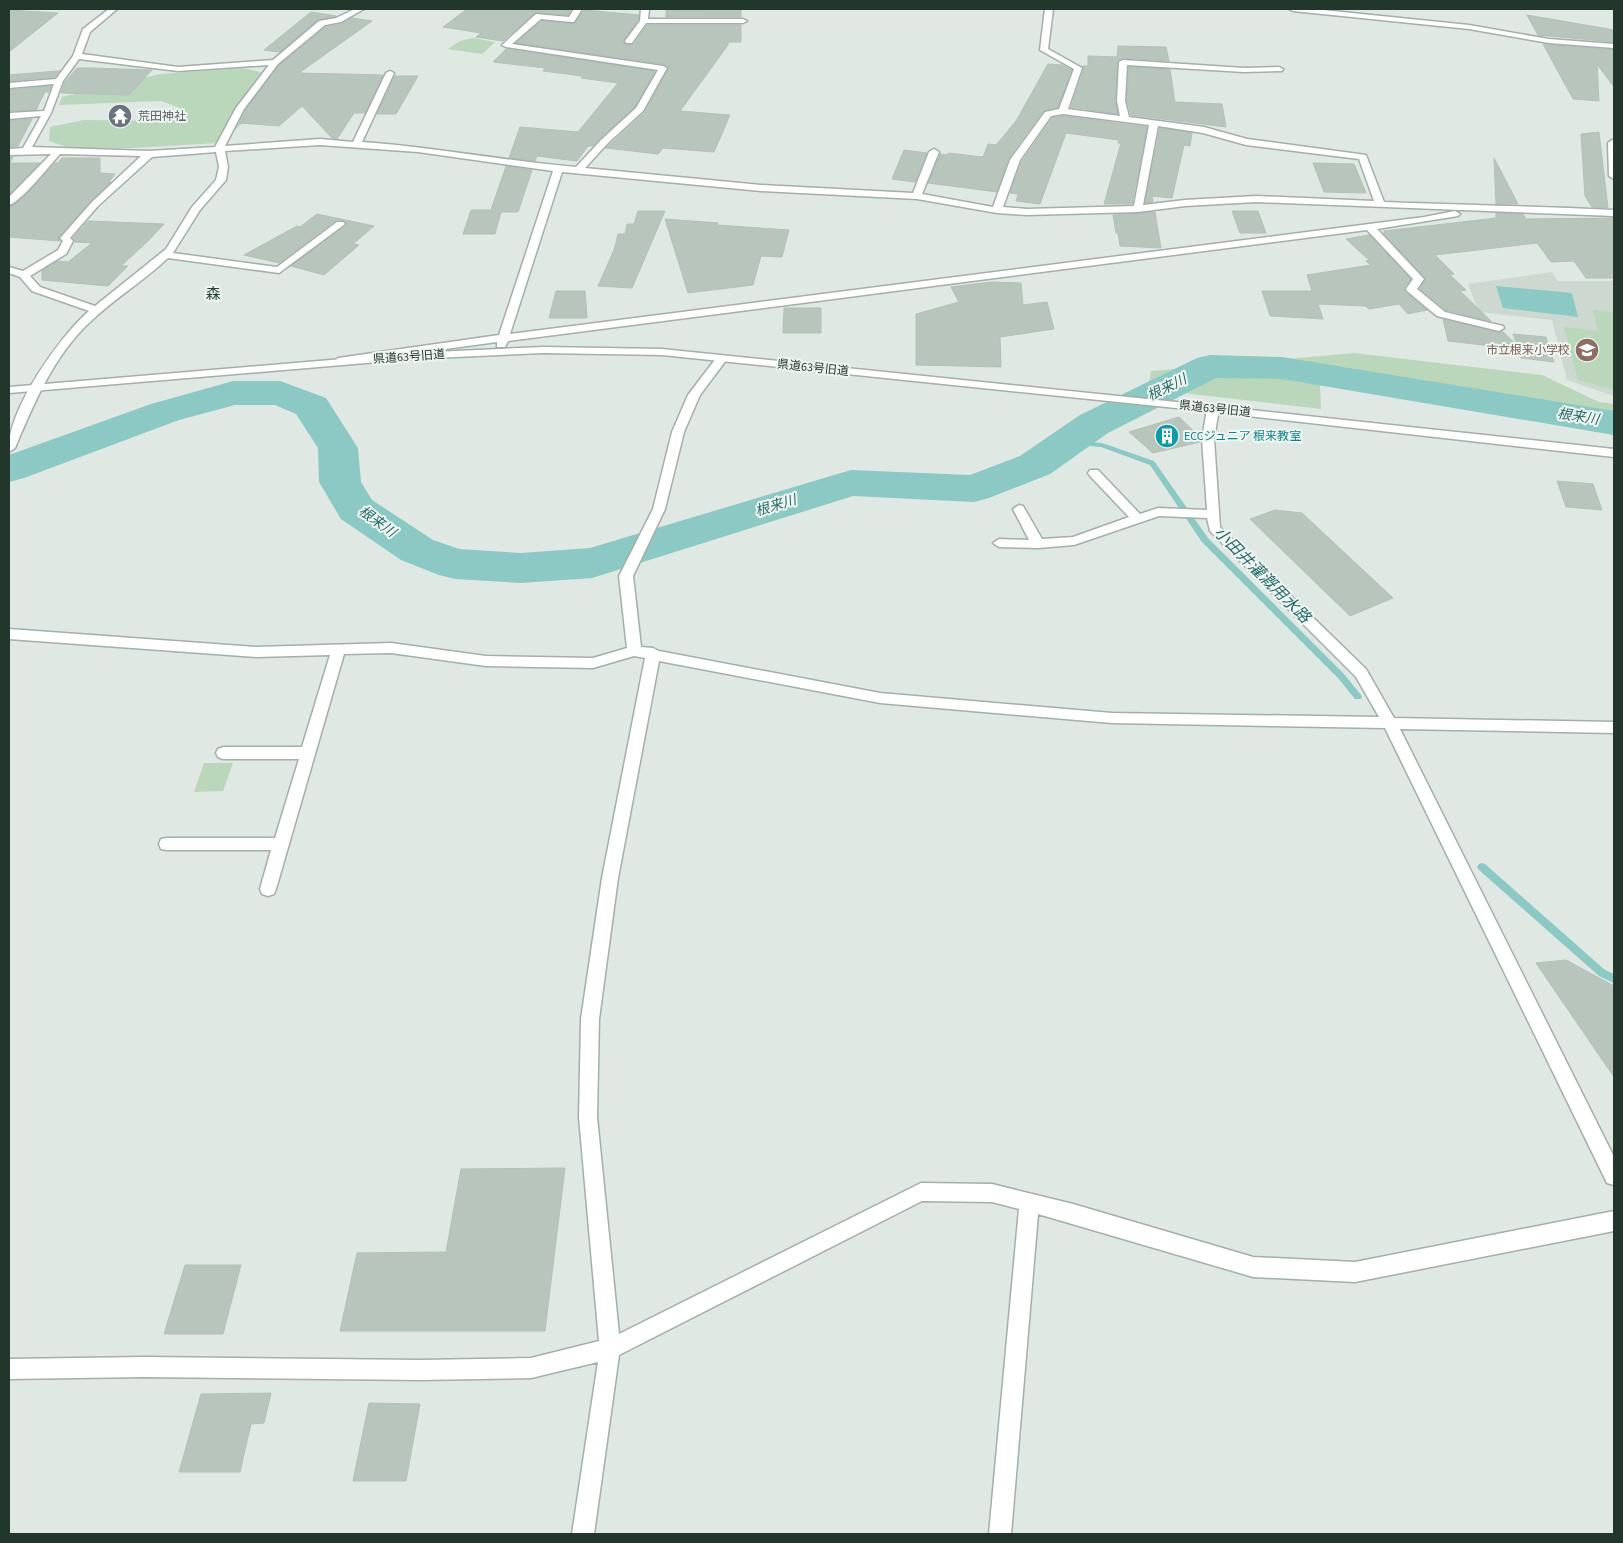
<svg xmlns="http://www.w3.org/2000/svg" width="1623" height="1543" font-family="'Source Sans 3','Noto Sans JP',sans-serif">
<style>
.built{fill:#cdd8d1}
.green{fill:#bad7bb}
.water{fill:#8cc8c4}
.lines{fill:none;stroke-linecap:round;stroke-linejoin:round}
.stream{fill:#8cc8c4;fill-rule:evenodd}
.river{fill:#8cc8c4;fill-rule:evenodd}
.building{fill:#b7c5bd;stroke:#b2c1b7}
.minor-casing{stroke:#a3afa8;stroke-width:3}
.tertiary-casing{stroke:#a3afa8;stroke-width:3}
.minor{fill:#fff;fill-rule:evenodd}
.tertiary{fill:#fff;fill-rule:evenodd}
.labels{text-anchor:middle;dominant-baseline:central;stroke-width:4;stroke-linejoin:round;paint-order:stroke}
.far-worship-label{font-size:12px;fill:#5b616d;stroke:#eff5f0;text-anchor:start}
.far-education-label{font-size:12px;fill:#785e54;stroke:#eff5f0;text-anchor:end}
.far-street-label{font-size:12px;fill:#22362c;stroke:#eff5f0}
.far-culture-label{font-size:12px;fill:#0d838f;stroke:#eff5f0;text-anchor:start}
.far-water-label{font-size:14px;font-style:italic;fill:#246a67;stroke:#eff5f0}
.far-quarter-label{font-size:15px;fill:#204534;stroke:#eff5f0}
.water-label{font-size:16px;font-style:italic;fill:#246a67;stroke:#eff5f0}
</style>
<rect width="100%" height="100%" fill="#dfe8e2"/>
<!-- built -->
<polygon class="built" points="1552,272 1558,281 1614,281 1614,396 1567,380 1552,320 1479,312 1468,284"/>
<!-- green -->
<g class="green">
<polygon points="473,38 495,42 482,54 448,49 460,41"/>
<polygon points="244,68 287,79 266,105 218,143 134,148 73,149 49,141 50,127 84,120 166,121 180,108 161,101 59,105 62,97 160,74"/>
<polygon points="1593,310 1614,312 1614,390 1578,380 1564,327 1598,331"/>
<polygon points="1354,353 1542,375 1599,402 1614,404 1614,417 1566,410 1428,383 1350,372 1320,386 1321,409 1148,389 1151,371"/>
<polygon points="204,763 233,763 223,791 194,792"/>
</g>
<!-- water -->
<polygon class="water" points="1496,286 1572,293 1578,317 1503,308"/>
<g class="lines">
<!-- stream -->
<g class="stream">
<polygon points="1068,441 1102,443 1154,461 1208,538 1344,674 1361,695 1362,697 1361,699 1355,699 1338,678 1202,542 1150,465 1101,447 1066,444 1066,442"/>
<polygon points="1482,863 1485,864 1605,970 1614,974 1614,983 1599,976 1479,870 1477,867 1479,864"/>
</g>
<!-- river -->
<polygon class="river" points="1210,355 1282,357 1614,411 1614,435 1282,379 1216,378 1108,433 1050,474 989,498 974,502 853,496 592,578 521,583 455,579 439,575 401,560 341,519 319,482 318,448 296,414 275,405 235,405 179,420 24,478 9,482 9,455 151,404 219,385 233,381 280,381 326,398 358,448 361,482 372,500 433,540 459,549 521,553 590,548 851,470 970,475 1020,456 1080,415 1197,358"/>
</g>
<!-- building -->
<g class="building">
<polygon points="467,9 572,9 568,15 535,13 503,41 476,37 481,33 443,27"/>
<polygon points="741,9 741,17 666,17 666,10"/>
<polygon points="9,10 58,13 9,52"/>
<polygon points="584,10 639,15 638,20 624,40 626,45 634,44 647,25 741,25 741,42 728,42 728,45 680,111 730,115 714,152 663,148 658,154 606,148 645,112 669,67 663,64 516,43 542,21 574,24"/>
<polygon points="311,12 336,16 318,20 280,52 264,50"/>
<polygon points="1527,15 1614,30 1614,42 1538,35"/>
<polygon points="352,18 372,21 299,73 383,75 365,113 354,113 337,139 332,138 302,106 279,126 240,123 248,107 279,65 326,27 341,24"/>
<polygon points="1543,44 1614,50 1614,87 1597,64 1599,101 1573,99"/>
<polygon points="1118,46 1166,47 1169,61 1123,58 1118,60 1115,101 1118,114 1071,107 1084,69 1082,66 1088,66 1088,56 1117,57"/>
<polygon points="506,49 655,71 635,107 593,146 588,146 577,161 537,156 535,161 509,158 520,127 578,132 618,83 581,78 583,76 543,71 545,68 493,62"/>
<polygon points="1048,64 1062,65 1072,70 1058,107 1043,111 1008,159 997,192 928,183 940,154 948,155 948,153 983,157 988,144 996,145 1016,121"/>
<polygon points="1129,67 1170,69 1175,102 1222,104 1226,127 1131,115 1127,101"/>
<polygon points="77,68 91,68 152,70 129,95 61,93 65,82"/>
<polygon points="57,71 60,71 55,77 9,81 9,75"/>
<polygon points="395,76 418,76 396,114 377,114"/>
<polygon points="51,86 49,92 45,92 36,110 9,111 9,90"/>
<polygon points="1063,116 1147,127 1132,204 1104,204 1121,143 1118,143 1119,140 1066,133 1040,204 1016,201 1018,194 1010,193 1022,161 1052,118"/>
<polygon points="32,119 18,146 9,147 9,121"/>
<polygon points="1160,128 1192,133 1190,146 1184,145 1172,198 1152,196 1153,202 1145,203"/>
<polygon points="1599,132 1608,208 1592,207 1585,196 1581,134"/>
<polygon points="904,150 927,153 915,182 892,179"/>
<polygon points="9,157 13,157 10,163 40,163 9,195"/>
<polygon points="62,158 100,158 100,173 115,174 109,182 111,182 91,201 59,237 60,241 9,237 9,207 22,199 55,163 58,163"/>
<polygon points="1494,158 1518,204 1496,204"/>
<polygon points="1313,163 1354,164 1366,193 1324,192"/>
<polygon points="506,166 532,170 518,212 501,212 495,234 463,234 471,210 491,210"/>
<polygon points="638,211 665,211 632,288 598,286 614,250 618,234 625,234 627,224 634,224"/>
<polygon points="1232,211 1258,211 1266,233 1240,233"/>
<polygon points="1155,212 1161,248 1120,246 1118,233 1116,233 1113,215"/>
<polygon points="1496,213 1523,214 1526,219 1614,218 1614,278 1586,278 1574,261 1551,262 1537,243 1435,255 1454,274 1450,275 1466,290 1460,291 1491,321 1446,310 1420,289 1425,278 1383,233 1385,233 1384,231 1496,218"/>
<polygon points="317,214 374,226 353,244 359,245 324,275 291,266 346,226 346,223 343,220 336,220 279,263 244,255 297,226 300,227"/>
<polygon points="665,219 718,223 717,225 789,230 782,257 761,256 753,285 688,293"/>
<polygon points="88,221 164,224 147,242 121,266 128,266 108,286 42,280 42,271 58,261 68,262 92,243 75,242 73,238"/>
<polygon points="1369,235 1411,279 1404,288 1405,292 1427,310 1408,314 1399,304 1369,309 1365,306 1318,304 1323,319 1270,316 1262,291 1312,291 1307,275 1371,265 1366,261 1369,260 1346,239"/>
<polygon points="991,282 1021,283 1023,305 1047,302 1054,329 1000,337 1001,367 916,365 916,314 959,302 951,287"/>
<polygon points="556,291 585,291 587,318 549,318"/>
<polygon points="784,308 821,308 821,333 783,333"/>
<polygon points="1443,319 1499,333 1502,331 1517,345 1513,334 1546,337 1554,362 1521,358 1518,349 1448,341"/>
<polygon points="1179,417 1200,437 1200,442 1153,453 1129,432"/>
<polygon points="1557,481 1593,484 1602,510 1566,507"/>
<polygon points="1275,510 1302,513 1393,598 1350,616 1250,519"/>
<polygon points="1566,960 1614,986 1614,1077 1536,963"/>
<polygon points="565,1168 545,1331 340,1331 357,1253 446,1252 461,1169"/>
<polygon points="185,1265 241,1265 223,1334 164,1334"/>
<polygon points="271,1393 264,1423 251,1424 240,1472 179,1472 201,1394"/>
<polygon points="369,1403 420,1404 406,1481 353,1481"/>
</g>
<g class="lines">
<!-- minor casing -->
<g class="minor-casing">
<g id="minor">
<path d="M109,9H117L90,32L82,54L178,67L273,60L319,21L336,18L355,9H364L341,22L325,25L278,64L244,109L225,146L320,139L353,142L386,73L390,71L394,73L362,142C434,147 505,161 576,167L602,139L636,108L658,70L506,47L502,45L536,14L569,17L574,9H582L574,22H571L541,19L512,44L663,66L667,68L643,111L608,143L585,168L761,185L913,193L929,152L934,149L939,152L922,194L993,207L1010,160L1045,112L1059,109L1074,69L1040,50L1045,9H1053L1048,49L1082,68L1068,109L1120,116L1117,101L1119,62L1123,60L1244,68L1279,67L1283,69L1282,71L1244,72L1127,65L1125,101L1129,117L1204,127L1247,139L1366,155L1384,202C1460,205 1537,206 1614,210V216L1256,202L1185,206L1138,212L1027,215L997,213L917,199L761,191L562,172L510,334L1424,217L1455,211L1460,214L1458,216L1377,229L1424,279L1417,289L1445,312L1503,326L1504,328L1499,331L1437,316L1407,291L1406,289L1413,279L1367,230L508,341L505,347H497V342L342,363L336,360L338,358L499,335L553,171L418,152L320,145L225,151L228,167L226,180L200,210L173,253L277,267L337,222H343L345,224L279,273L168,258C144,281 115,298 91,321C54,355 34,403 15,448L9,452C6,412 59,337 89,311L32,291L20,277L9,273V267L23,271L58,250L63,241L60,238L62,236L92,202L141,156L60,154C50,165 21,202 9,205V197L51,154L9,155V149L23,148L41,116L9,119V113L44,111L54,84L9,88V83L56,79L73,56L83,29ZM79,59L178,71L269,65L236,108L215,147L149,151L32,147L51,113L63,81ZM1063,114L1149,125L1134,206L1027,209L1003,207L1020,160L1051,116ZM1158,126L1203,133L1246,145L1359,159L1374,201L1256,196L1185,200L1143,205ZM216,152L219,167L216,180L192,207L166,249L95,306L40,287L30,276L66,254L73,241L70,238L98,206L152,157Z"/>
<polygon points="641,9 649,9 648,19 743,19 747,21 743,23 646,23 632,43 626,43 625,41 640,21"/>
<polygon points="1289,9 1313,9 1469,25 1549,39 1614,44 1614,48 1549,43 1469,29 1293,11"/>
<polygon points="1612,140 1614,141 1614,179 1609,176 1608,143"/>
<polygon points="721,356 727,359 700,395 684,432 665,509 633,576 641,647 653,648 659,651 880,693 1112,713 1379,717 1356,677 1210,531 1207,518 1159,516 1074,545 1038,548 999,547 993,543 999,539 1029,540 1013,509 1019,505 1023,506 1042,539 1073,537 1129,517 1090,476 1088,473 1090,470 1098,470 1140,514 1158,508 1207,510 1202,439 1207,409 1213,406 1219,409 1214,439 1220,527 1366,669 1394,718 1614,722 1614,733 1400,729 1614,1157 1614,1185 1607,1183 1385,728 1112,723 880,703 659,661 618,878 599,1019 597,1117 619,1334 921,1183 992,1184 1073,1204 1253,1257 1355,1262 1614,1211 1614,1231 1355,1282 1253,1277 1038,1214 1011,1534 989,1534 1019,1209 992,1202 922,1201 619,1355 594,1534 572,1534 598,1362 531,1378 421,1380 145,1377 9,1379 9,1359 145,1357 421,1360 531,1358 599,1341 579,1117 581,1019 602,878 645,658 634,656 593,668 486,666 391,653 344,654 276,889 274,894 268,896 262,894 260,889 271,850 167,850 161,849 159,844 161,839 167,838 275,838 299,759 223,759 218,757 216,753 218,749 223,747 302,747 330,655 256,657 9,639 9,629 256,647 391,643 486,656 593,658 627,648 619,576 653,509 672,432 688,395 717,357"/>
</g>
</g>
<!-- tertiary casing -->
<g class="tertiary-casing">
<polygon id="tertiary" points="543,347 662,349 1186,403 1614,449 1614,457 1186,409 662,355 543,353 413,359 9,393 9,387 413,353"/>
</g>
<!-- minor -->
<use href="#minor" class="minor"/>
<!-- tertiary -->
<use href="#tertiary" class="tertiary"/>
</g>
<!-- icons -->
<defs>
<g id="temple-disc" transform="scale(1.25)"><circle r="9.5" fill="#6b7280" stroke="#eff5f0"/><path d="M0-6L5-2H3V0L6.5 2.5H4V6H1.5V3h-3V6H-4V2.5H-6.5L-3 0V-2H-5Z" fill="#fff"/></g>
<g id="school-disc" transform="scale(1.25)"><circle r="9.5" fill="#8d6e63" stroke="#eff5f0"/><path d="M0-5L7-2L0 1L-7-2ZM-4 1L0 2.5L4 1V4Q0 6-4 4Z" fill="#fff"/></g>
<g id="building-disc" transform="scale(1.25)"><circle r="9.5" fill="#0f9aa8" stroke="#eff5f0"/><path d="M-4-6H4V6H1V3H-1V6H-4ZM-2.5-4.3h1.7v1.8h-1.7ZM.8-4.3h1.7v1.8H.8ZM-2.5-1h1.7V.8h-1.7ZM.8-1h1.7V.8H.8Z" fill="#fff"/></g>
</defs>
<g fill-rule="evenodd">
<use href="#temple-disc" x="120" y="116"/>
<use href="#school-disc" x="1587" y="350"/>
<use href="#building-disc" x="1167" y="436"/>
</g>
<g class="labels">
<!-- far-worship labels -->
<g class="far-worship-label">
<text x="138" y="116">荒田神社</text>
</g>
<!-- far-education labels -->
<g class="far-education-label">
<text x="1570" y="350">市立根来小学校</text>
</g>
<!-- far-street labels -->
<g class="far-street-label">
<text transform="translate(409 357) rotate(-4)">県道63号旧道</text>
<text transform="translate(813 368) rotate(6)">県道63号旧道</text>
<text transform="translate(1215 409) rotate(6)">県道63号旧道</text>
</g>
<!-- far-culture labels -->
<g class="far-culture-label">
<text x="1184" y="436">ECCジュニア 根来教室</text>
</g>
<!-- far-water labels -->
<g class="far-water-label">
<text transform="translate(1167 388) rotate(-26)">根来川</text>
<text transform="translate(1578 417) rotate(9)">根来川</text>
<text transform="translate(776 506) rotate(-17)">根来川</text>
<text transform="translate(377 522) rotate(36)">根来川</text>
</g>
<!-- far-quarter labels -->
<g class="far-quarter-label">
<text x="213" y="294">森</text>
</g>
<!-- water labels -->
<g class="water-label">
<text transform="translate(1262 575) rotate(45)">小田井灌漑用水路</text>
</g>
</g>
<!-- border -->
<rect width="1623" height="1543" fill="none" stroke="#22362c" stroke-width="20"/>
</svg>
